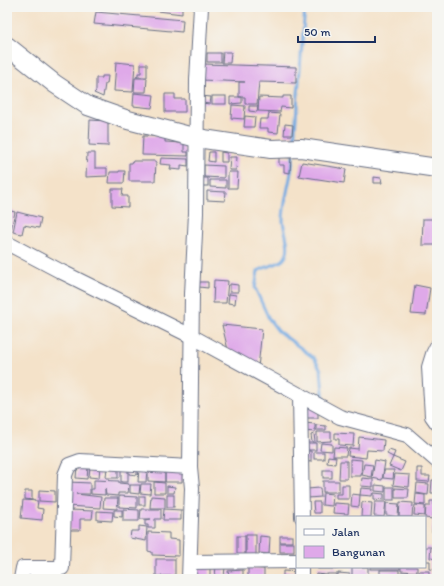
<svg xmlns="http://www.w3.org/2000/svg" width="444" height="586" font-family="Itim,sans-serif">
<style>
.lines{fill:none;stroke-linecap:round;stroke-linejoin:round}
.stream{stroke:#74aae2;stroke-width:3}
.building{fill:#dfa9e9}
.minor-casing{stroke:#676e83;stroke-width:16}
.major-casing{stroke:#676e83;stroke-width:20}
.minor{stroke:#fff;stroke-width:14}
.major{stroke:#fff;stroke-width:18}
</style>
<rect width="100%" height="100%" fill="#f6f6f2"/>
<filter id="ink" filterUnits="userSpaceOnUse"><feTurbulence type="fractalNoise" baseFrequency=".025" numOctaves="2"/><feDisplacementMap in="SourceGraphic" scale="8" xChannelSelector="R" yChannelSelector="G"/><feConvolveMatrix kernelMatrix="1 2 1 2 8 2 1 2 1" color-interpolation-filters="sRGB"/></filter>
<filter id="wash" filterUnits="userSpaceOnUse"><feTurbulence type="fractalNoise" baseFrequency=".012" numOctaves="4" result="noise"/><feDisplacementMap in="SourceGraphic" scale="16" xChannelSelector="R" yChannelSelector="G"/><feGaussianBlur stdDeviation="0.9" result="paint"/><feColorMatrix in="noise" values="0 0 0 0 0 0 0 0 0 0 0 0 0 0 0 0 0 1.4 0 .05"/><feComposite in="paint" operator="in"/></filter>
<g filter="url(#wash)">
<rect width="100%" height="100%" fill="#f4e2c9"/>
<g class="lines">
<!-- stream -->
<g class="stream">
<polyline points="294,143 305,7"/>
<path d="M293,154C293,177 283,198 283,221C284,232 293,250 283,260C279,264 264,267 258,271L255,288L269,319L278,331L314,358L321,370L324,404"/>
</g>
</g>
<g id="blocks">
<!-- building -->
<g class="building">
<polygon points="126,7 182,7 182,14"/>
<polygon points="96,12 183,20 182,32 94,24"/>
<polygon points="223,52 231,52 230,63 222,63"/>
<rect x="207" y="53" width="14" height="9"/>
<polygon points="116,62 135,64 133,92 114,91"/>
<polygon points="141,64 147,64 147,77 136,77 138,76 138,73 141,73"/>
<polygon points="203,64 296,67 296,83 259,82 257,104 245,104 245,97 239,97 239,82 245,82 202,80"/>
<polygon points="102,76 108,76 107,84 105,84 103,97 94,93 96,91 96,78 102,78"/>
<polygon points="135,78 147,78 146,92 134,92"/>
<polygon points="134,93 154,95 152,108 133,106"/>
<polygon points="165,94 175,94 175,99 185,99 185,112 165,112"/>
<polygon points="201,96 211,97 210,104 201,103"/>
<rect x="212" y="96" width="14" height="8"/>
<polygon points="283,96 291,96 291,108 281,107 280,112 258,111 259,97 283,98"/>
<polygon points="230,97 242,97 242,103 230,104"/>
<polygon points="232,105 245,106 244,119 231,118"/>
<polygon points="249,106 258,106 257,112 249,111"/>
<polygon points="269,113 280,114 278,133 268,132 268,128 259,128 260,119 268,119"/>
<polygon points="245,116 255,117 254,127 244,127"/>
<polygon points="90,120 108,121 108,146 89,145"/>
<polygon points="285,124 293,125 292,135 284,135"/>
<polygon points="143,136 165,136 165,142 184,143 184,152 188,152 188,156 142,155"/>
<polygon points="209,152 214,152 214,162 208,161"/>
<polygon points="221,152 227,153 227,162 221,162"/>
<polygon points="87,153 95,153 95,168 107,168 107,176 86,177"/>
<polygon points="230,157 237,157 236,170 229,170"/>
<polygon points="279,157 291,158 290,173 284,172 284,165 279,165"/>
<polygon points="161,158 188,159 188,166 181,165 181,170 170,169 171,165 160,164"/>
<polygon points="133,161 156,161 155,181 129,181 129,163 132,163"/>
<polygon points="302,162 346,169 344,183 299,176"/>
<polygon points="204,165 224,166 224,178 204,177"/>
<polygon points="119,171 125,171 124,183 109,183 110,172 119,172"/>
<polygon points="228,172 238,172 237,188 228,188"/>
<polygon points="374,177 381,178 382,183 374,183"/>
<rect x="200" y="178" width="8" height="8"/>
<polygon points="210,180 226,180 226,188 210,187"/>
<polygon points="112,189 123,189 122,196 128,196 128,207 112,206"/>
<polygon points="207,191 226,192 225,201 207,200"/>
<polygon points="7,210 15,212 11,229 7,228"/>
<polygon points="17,212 41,218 39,228 24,225 22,234 13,232"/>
<polygon points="423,219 437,219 437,245 422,245"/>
<polygon points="214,280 228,281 226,303 213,303"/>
<polygon points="200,282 208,282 208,288 199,287"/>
<polygon points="230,284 238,285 238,292 230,292"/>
<polygon points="415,285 430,288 426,315 411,314"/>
<polygon points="229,294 236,295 235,304 228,303"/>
<polygon points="222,325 262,329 258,368 229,354"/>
<polygon points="303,406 318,407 318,418 302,418"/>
<polygon points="304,423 315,424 315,432 303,431"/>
<polygon points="316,425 326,426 326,430 316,430"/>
<polygon points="317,432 331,432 331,441 317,442"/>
<polygon points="335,433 354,434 353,446 339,445 339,439 335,439"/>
<polygon points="314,434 315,442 312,442 311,435"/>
<polygon points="359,437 384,440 383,451 367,450 366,458 348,456 349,448 358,449"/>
<rect x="304" y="443" width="12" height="7"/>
<polygon points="321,443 332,444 332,451 320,450"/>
<polygon points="334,447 347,448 346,456 333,456"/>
<polygon points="389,450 395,452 393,457 387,454"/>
<polygon points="303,451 311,451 311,462 303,461"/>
<rect x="314" y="452" width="10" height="7"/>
<polygon points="328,456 336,457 335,464 327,463"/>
<polygon points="393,457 405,462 401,471 389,466"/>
<polygon points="350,459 362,460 361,476 350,476"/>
<polygon points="375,460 385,462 382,480 372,478"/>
<polygon points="340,461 347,461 347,479 339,479"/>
<polygon points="364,464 373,465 371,477 362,475"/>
<polygon points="77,466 88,467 87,479 76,478"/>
<polygon points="90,466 100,466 99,478 89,477"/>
<polygon points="107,467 118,467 118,478 106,478"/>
<rect x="121" y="468" width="7" height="14"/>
<polygon points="129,468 137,469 137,475 129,474"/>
<polygon points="139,468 147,468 146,482 138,482"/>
<polygon points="417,468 422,468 422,476 430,476 429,482 417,481"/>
<polygon points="148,469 182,470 182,482 165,482 165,473 165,482 148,481"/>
<rect x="323" y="470" width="9" height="8"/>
<polygon points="384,470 394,470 393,479 383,478"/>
<polygon points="395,474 410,475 409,487 393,485"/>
<polygon points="362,478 373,479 373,487 361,486"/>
<polygon points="94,480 119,481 119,483 129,484 128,493 118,493 118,496 106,495 105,489 105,495 91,494 91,489 94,489"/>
<polygon points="432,480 437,480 437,493 431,493"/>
<rect x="323" y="481" width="16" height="11"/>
<polygon points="68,482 90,483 90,494 76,494 101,497 100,508 67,506"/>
<polygon points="154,482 165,483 165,493 154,493"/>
<polygon points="417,483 429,484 428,495 416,493"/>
<polygon points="141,484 151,484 150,494 140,493"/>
<polygon points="130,485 140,485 139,494 130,493"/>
<polygon points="342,485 349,485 349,499 336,499 336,494 342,494"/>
<polygon points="375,485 385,486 385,492 375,491"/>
<polygon points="167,486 175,487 174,493 167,493"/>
<rect x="386" y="487" width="8" height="13"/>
<polygon points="320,488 321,497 308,498 307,489"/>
<polygon points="361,488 373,489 372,496 360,495"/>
<polygon points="395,488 409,489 408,498 395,498"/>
<polygon points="39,490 55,491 55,502 39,501"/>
<polygon points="25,491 32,491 32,500 25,499"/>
<polygon points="323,493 333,494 332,506 322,505"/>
<polygon points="374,493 384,494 384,500 374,499"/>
<polygon points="352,494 360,495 359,507 351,506"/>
<polygon points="416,494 425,495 425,505 415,504"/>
<rect x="167" y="495" width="7" height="12"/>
<polygon points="119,496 137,497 137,508 119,507"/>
<rect x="139" y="496" width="6" height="9"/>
<polygon points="151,496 165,497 165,508 150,508"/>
<polygon points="104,498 118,498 117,509 103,508"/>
<polygon points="23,500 38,501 37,508 43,509 42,520 21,518"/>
<polygon points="430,501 434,501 433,519 425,518 426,506 430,506"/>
<polygon points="313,502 320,502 320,513 314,513"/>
<polygon points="362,502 372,503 371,517 361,517"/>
<polygon points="375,502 386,502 384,517 374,516"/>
<polygon points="400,502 413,503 412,517 399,517"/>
<polygon points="334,503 349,504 348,514 333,513"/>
<polygon points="386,503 399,504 398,517 386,515"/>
<polygon points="415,505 425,506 425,516 414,515"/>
<polygon points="123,509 139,510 139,521 123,521"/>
<polygon points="141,509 161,509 161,519 155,519 155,528 148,528 148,525 145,525 145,520 151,519 140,519"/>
<polygon points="164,509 181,510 181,520 163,520"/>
<polygon points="70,510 93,511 92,519 80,519 80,530 69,530"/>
<polygon points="114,510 122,510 122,517 114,516"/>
<polygon points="97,511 113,512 112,521 97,520"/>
<polygon points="433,520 437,520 437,532 432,532"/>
<polygon points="139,526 147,527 146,541 130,538 131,531 139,531"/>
<polygon points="148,532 169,533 169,539 179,540 179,556 152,555 152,552 148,551"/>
<rect x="246" y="535" width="10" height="21"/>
<rect x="237" y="536" width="8" height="25"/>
<polygon points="260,536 270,537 269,554 259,553"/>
<rect x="280" y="536" width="12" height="6"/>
<rect x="280" y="543" width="14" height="9"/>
<polygon points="425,547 431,547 430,558 437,559 437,570 430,569 430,561 425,561"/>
<rect x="156" y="559" width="19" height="17"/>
<polygon points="216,566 225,566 224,578 215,577"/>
<polygon points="210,567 210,577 195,578 194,568"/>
<rect x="318" y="567" width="19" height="2"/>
<polygon points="352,567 368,567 368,577 352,578"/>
<rect x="370" y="567" width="30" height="2"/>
<polygon points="401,567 417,567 417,572 401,571"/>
<polygon points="248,568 264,569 264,579 248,579"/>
<polygon points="243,570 243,576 229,577 228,571"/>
<rect x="380" y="570" width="19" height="9"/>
<polygon points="283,571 298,572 297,579 283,579"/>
<polygon points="419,571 429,571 429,579 418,579"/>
<polygon points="338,573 350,574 349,579 338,579"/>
<rect x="401" y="573" width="16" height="6"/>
<polygon points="317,574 326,575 326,579 303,579 304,575 316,576"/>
<rect x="327" y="574" width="10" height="5"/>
</g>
</g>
</g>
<g filter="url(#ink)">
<use href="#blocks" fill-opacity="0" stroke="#676e83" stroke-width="1"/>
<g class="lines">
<!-- minor casing -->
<g class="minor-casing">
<g id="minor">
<polyline points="7,243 62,272 191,336 340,417 407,435 437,461"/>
<polyline points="437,346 433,354 429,367 432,416 437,423"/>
<polyline points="300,395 302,517"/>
<polyline points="190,562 297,561"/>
<polyline points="21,579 23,568 62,568 65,475 69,465 80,461 190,467"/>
<polyline points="189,579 192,488 190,467 192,294 196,213 197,80 201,7"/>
<polyline points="301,579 301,567"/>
</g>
</g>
<!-- major casing -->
<g class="major-casing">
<polyline id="major" points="7,46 55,84 88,106 128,120 197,138 271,149 301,148 437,168"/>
</g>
<!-- minor -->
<use href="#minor" class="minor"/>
<!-- major -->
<use href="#major" class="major"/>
</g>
</g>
<!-- margin -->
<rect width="444" height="586" fill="none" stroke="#f6f6f2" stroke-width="24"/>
<!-- legend -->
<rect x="296" y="516" width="130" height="52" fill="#f6f6f2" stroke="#9ea6b7"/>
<rect x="304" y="529" width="20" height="6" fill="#ffffff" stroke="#9ea6b7"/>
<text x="332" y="536" font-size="12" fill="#1b2f5e">Jalan</text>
<rect x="304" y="546" width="20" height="12" fill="#dfa9e9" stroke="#9ea6b7"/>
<text x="332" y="556" font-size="12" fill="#1b2f5e">Bangunan</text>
<!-- scale -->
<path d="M298 36v6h77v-6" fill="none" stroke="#1b2f5e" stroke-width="2"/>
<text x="304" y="36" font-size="12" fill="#1b2f5e" stroke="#f6f6f2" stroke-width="3" paint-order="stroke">50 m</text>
</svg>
